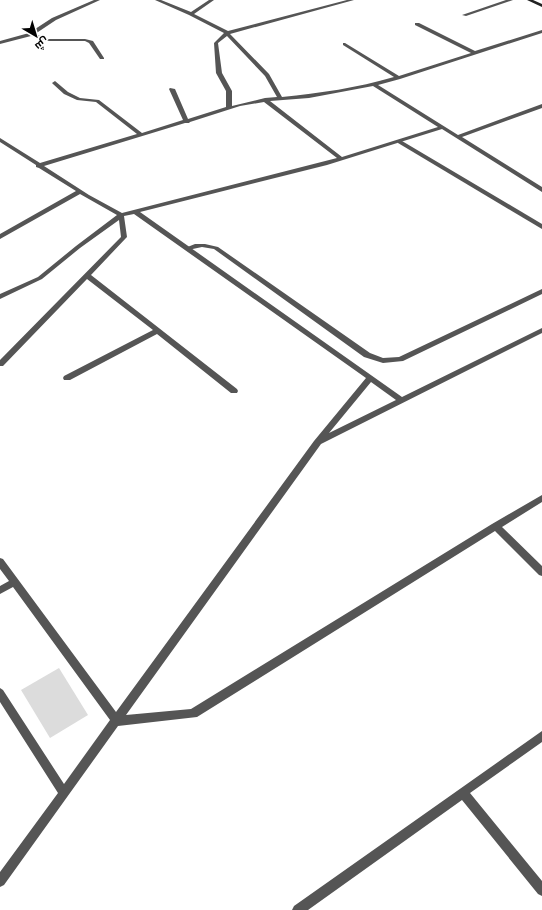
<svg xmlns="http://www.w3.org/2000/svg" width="542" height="910" font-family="'Asap Condensed',Cairo,sans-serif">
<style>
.green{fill:#dcdcdc}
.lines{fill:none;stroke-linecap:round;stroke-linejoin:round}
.lane{fill:#555;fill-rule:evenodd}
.street{fill:#555;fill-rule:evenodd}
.secondary{fill:#222;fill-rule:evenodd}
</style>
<rect width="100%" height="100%" fill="#fff"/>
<!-- green -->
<polygon class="green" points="59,668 88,715 50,738 21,690"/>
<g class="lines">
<!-- lane -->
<g class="lane">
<polygon points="506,0 513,0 466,16 462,15"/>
<polygon points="398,141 402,141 542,224 542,229 398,143"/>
<polygon points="195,244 205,244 218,247 370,353 383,358 399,357 542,289 542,294 403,361 383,363 364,357 214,249 202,247 188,250 185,248"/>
</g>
<!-- street -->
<g class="street">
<polygon points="94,0 100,0 56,20 35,34 48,39 85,39 93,41 104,58 104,59 100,59 89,43 85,41 48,41 31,36 0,44 0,41 29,33 52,18"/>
<path d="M155,0H161L191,12L209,0H214L194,14L228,31L347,0H354L230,34L269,74L282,97C320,93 357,88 394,77L343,45V43H345L399,76L471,53L415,25V23H419L475,51L542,30V33L400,79L378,85L458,135L542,104V108L462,137L542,187V192L442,129L327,165L140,212L402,397L542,328V333L321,444L126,715L191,709L492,524L542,495V502L502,527L542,566V576L539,575L495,531L197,717L118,726L4,885L0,887V872L58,793L0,702V688L3,690L64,784L110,720L13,587L0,594V586L9,581L0,569V558L3,559L116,712L314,441L366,378L134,214L124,216L127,237L126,238L91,275L237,389L238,391L237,393H231L157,334L70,380H64L63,378L64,376L153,330L87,279L3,366H0V360L121,237L119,220L80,248L42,279L0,299V294L38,277L76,246L117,215L80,194L0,239V234L76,191L39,168L36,167V165L0,142V138L40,163L137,134L96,102L77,100L64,94L53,84L52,83L55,81L68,92L80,98L99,100L142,133L183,120L169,89L170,88L175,89L188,119L226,107V91L216,73L214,43L224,33L189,15ZM227,36L265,76L277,97L265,98L232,106V91L222,73L218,43ZM373,86L438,127L342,157L270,101L309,98ZM264,102L337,158L122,213L89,195L44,166L185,123H189L190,122L240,106ZM371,382L396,400L329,433Z"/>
<polygon points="542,731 542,742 470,793 542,881 542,896 538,894 462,800 308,910 292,910 294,906"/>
</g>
<!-- secondary -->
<polygon class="secondary" points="527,0 533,0 542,4 542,7"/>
</g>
<!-- north arrow -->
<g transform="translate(36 36) rotate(142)" stroke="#ffffff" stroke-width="3" paint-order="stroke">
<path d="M0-3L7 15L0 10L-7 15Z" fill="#000000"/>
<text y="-6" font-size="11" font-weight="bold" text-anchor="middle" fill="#000000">ش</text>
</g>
</svg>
